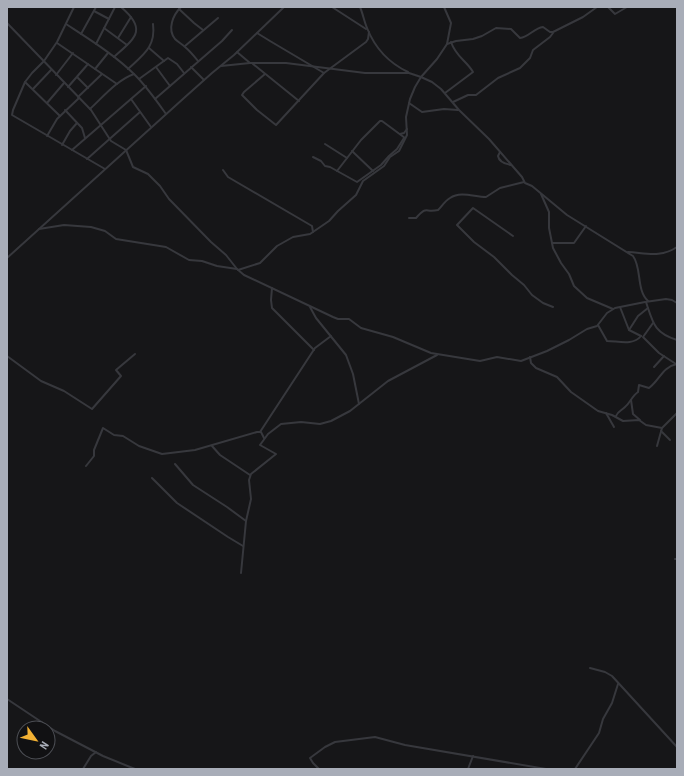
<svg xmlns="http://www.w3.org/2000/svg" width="684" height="776" font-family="'Roboto Condensed',sans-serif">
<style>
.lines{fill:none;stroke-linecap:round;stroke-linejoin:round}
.minor{stroke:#37383d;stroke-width:2}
</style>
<rect width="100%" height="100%" fill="#161618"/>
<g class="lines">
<!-- minor -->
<g class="minor">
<polyline points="74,7 57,42 44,61 32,73 25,82 13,110 12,115 105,169"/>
<path d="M181,7C173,15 167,29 175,39C178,42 182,44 185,47C190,51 194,56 198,61"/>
<polyline points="332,7 366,29"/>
<path d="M360,7C363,14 364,21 367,28C375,48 389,63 408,72"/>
<polyline points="608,7 615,14 627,7"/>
<polyline points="179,9 194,23 203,30"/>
<polyline points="94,11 109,19"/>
<polyline points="7,23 91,110 111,141 126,150 133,167 148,174 160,186 169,199 211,242 226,255 237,269 244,275 333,317 338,319 349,319 361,328 393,337 431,353 480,361 497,357 521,361 547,351 569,340 587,329 597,326 607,313 615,308 645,302 666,299 672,300 677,303"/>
<path d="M66,24C89,39 115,55 135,75C147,87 156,100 166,114"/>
<polyline points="104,28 127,45"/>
<polyline points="257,33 270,41 324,73"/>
<polyline points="81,34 96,7"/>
<polyline points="118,38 131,17"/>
<polyline points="57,43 117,84"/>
<polyline points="96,44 115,7"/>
<path d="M447,44L456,41L473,39L482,36L496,28L511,29L520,38C529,37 534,28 543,27L550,32H553L583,17L597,7"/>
<polyline points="185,46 218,18"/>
<polyline points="149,48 164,61"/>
<polyline points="237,52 250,63"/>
<path d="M114,57C135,38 148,30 121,7"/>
<polyline points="253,64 299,101"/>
<path d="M221,66L250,63H286L365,73H409L421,77L432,82L441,89L459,110L489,139L522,177L525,183L532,186L567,215L633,256C642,268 636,290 648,301"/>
<polyline points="156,67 170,86"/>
<polyline points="191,67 204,80"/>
<polyline points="95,69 108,53"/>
<path d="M128,69C143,55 156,47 153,24"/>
<polyline points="265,74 244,92 242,95 257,110 276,125 324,73 366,42 368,39 369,32"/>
<polyline points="56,75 73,53"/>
<polyline points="77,77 88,88"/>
<polyline points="139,79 168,58 177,64 184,73"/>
<polyline points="25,82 60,116"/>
<polyline points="68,87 88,64"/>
<polyline points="33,89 51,70"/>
<path d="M445,93L473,72C466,60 456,57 451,42"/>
<polyline points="78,97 102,74"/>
<polyline points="131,99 151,127"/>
<polyline points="155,99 222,41 232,30"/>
<polyline points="453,102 468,95 476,95 498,78 520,68 530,58 533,50 550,37 553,33"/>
<polyline points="47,103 64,83"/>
<polyline points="409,103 422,112 444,109 458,110"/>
<path d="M90,109C103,97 117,80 134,74"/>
<polyline points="65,110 82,128 85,138"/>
<polyline points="400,134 404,133 407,129"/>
<polyline points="47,136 57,119 79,98"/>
<polyline points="325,144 347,158"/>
<polyline points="62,145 70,131 77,123"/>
<polyline points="72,150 146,86"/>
<polyline points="352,151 373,171"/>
<path d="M500,152L498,156C499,162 505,164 511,165"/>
<polyline points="313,157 321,161 325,166 330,167 357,182 381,165 389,156 397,149 404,138"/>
<polyline points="87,159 140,112"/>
<polyline points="223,170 228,177 312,226 313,232"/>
<polyline points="337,171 361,140 380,121 382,121 405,138"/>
<polyline points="541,194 549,212 549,228 553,248 561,263 569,274 574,286 587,298 613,309"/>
<path d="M409,218H416C428,205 424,213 438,210C442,206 445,201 450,198C461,191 474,197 486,197L500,188L524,182"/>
<polyline points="39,229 64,225 91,227 105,231 116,239 166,247 189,260 202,261 217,266 237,269"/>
<polyline points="513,236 473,208 457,225 474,242 494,257 512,275 524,285 532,295 543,303 553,307"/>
<polyline points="552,243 574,243 586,226"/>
<path d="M628,252C646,253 661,258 677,247"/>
<polyline points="7,258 184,98 212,73 234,55 284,7"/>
<polyline points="238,270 260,263 277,246 293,237 310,234 329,221 338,211 356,195 363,181 384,166 390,157 399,151 407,135 406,117 410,99 415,87 421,77 437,59 447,44 451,23 444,7"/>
<polyline points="272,288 271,300 272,308 314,350"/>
<path d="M646,302C653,323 654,333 677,340"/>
<polyline points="310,307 316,318 346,355 353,374 359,404"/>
<polyline points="620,307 629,330 641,336"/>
<polyline points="653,323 643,337 659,353 676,364"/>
<path d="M598,325L607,341C618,341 633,346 641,336"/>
<polyline points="629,330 638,316 648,308"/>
<polyline points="7,356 41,381 64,391 92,409 121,376 116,370 135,354"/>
<polyline points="530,357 531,363 536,368 557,377 571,392 598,411 612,415 623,421 639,420 646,425 662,428"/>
<polyline points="654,367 664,356"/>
<polyline points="631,400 633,414 640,420"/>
<polyline points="606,413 614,427"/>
<path d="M616,416C618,411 621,411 625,407C630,403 632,396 638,392L639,385L649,388C660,380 662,367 677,364"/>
<polyline points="661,431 670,440"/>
<polyline points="260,432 315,348 331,336"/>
<polyline points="212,446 220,455 250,475"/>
<polyline points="657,446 662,428 677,413"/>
<polyline points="175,464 193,485 227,507 246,521"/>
<polyline points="86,466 94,456 94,450 103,428 114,435 123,436 139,446 162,454 195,450 257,432 261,432 264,438"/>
<polyline points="152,478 177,503 228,537 243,546"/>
<polyline points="675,559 677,559"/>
<polyline points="241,573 246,521 251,499 249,480 251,474 276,454 260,445 268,434 281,424 301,422 320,424 331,421 350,411 388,381 437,355"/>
<polyline points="590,668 605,672 612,676 677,747"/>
<polyline points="7,699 55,731 103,756 135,769"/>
<polyline points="83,769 91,756 96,752"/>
<polyline points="319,769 313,763 310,758 325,747 335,742 375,737 405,745 546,769"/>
<polyline points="468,769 473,756"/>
<polyline points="575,769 599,733 603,719 612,703 618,684"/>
</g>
</g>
<!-- border -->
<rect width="684" height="776" fill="none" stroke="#a8adb8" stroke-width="16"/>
<!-- north arrow -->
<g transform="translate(36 740) rotate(123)"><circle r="19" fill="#111113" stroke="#4d4f55"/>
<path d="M0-3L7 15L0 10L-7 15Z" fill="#f2b134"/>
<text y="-6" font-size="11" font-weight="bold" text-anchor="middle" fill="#a8adb8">N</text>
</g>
</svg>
